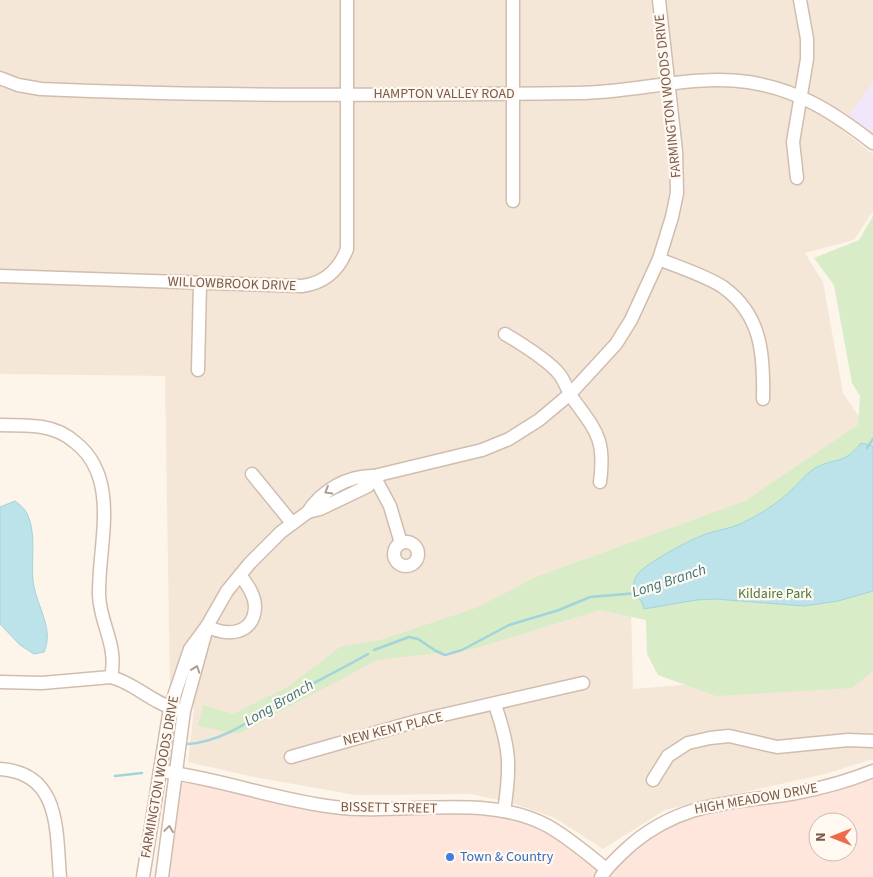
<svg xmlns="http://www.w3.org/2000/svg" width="873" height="877" font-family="'Source Sans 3',sans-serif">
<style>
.residential{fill:#f5e7d8}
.commercial{fill:#fee6dd;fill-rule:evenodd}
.education{fill:#f2e6fa}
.green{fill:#d7ecc7}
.water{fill:#bce3e9;stroke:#a2d4db}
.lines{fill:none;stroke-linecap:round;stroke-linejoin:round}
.stream{stroke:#a2d4db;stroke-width:2.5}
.minor-casing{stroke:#d1bdae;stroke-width:15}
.minor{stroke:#fff;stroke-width:12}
.oneway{stroke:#af9d93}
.shop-dot{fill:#3f7fe0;stroke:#fff9f1;stroke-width:2}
.labels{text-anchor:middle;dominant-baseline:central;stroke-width:4.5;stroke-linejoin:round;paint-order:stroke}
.street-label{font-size:14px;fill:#7a5b4b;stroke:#fff9f1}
.park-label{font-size:14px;fill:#527a40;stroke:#fff9f1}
.shop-label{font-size:14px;fill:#366cbe;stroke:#fff9f1;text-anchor:start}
.water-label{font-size:15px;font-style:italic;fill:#3d767f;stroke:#fff9f1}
</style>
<rect width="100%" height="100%" fill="#fdf5ea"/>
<!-- residential -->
<polygon class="residential" points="0,0 873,0 873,82 841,129 873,154 873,211 854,240 805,253 823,282 843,393 866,427 631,606 633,689 848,671 873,653 873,759 825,774 665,810 603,849 555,818 512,803 471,794 355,795 254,777 188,762 194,708 170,694 165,376 0,374"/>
<!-- commercial -->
<path class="commercial" d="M873,771V877H166L179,782L210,786L332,812L366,815L398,816L399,810L483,808L547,825L606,869L661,823ZM818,822H848V852H818Z"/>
<!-- education -->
<polygon class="education" points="873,82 873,143 845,122"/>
<!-- green -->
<polygon class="green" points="873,216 873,671 852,688 716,696 658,675 647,654 646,620 600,610 473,649 377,660 238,734 198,726 203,705 233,714 289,686 340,647 380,640 476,608 536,577 745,501 858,425 860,396 852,383 834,285 814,258 859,240"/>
<!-- water -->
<g class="water">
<path d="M861,443L873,446V591L838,601L804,606L715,599L696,600L644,609C642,595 627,592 637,575C645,563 695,537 709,533C722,529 734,528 746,521C760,514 775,505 787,494C797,486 804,475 815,468C836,457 844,465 861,443Z"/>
<path d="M15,501C22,506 26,510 29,518C36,538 31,560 33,580C35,604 55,628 44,652L34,654L20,645L0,624V507Z"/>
</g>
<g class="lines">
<!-- stream -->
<g class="stream">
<polyline points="867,448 873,439"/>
<polyline points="374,650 409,637 418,639 436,651 445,655 462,650 509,625 559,610 590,597 638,593"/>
<path d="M188,744C231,741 269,706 306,687C327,676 347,666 368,654"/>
<polyline points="115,776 142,773"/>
</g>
<!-- minor casing -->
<g class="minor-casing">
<g id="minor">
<polyline points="513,0 513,201"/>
<path d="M0,78L18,85L41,89C220,97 399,95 578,93C634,93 692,74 748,82C799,90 833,112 873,143"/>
<polyline points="797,178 793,142 807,59 807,39 800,0"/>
<path d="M659,259C678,267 707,276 723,287C762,315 764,355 763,399"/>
<path d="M0,276L302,286C325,283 339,270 347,249V0"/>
<path d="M505,334C520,343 550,362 560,375C565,382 567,389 571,396C595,430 606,437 600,482"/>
<polyline points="198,370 200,283"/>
<path d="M0,425C14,425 28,425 42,427C55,429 66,434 76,443C121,479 98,545 99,595C100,625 118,644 111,677"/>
<polyline points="252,474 292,523"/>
<path d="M374,476L368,486L320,509L308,512C321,491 348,475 374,476L482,450L509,439L539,420L570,394L616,344L631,320L659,259L672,217L677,193L676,151L659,0"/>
<polyline points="374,476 390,506 401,543"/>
<circle cx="406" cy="554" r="12"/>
<path d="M207,626C226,637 254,635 255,607C255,595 247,584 240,575"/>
<path d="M0,682L42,683L111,677C135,683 153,704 177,709"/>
<path d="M495,705C510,748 511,766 504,811"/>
<polyline points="291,757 417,721 583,683"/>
<path d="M0,769C61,773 56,831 60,877"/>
<path d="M160,771C219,778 275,800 334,807C402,816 486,792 548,826C569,838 588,854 606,869"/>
<polyline points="653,780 668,756 688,743 710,738 729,736 777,747 848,740 873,741"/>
<polyline points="143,877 170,708 190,649 207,626 227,591 250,563 281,532 308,512"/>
<polyline points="162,877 184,711 206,631"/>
<path d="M601,877C609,864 621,854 632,844C685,800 733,804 796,793C823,788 848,781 873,771"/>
</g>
</g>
<!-- minor -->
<use href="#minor" class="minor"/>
</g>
<!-- one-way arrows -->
<defs><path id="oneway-chevron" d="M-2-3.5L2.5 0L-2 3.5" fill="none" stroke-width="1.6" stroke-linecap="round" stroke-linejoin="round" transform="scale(1.25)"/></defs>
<g class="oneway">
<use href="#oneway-chevron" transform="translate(328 491) rotate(149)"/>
<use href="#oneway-chevron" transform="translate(196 669) rotate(-71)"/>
<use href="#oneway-chevron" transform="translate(169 829) rotate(-82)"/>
</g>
<!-- markers -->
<circle class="shop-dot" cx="450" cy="857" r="5"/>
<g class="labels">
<!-- street labels -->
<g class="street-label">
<text x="444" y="94">HAMPTON VALLEY ROAD</text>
<text transform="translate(668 96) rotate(-96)">FARMINGTON WOODS DRIVE</text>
<text transform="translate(232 284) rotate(2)">WILLOWBROOK DRIVE</text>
<text transform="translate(393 729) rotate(-14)">NEW KENT PLACE</text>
<text transform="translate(160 777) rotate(-80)">FARMINGTON WOODS DRIVE</text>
<text transform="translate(756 799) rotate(-10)">HIGH MEADOW DRIVE</text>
<text transform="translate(389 808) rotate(1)">BISSETT STREET</text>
</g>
<!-- park labels -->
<g class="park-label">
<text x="775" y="594">Kildaire Park</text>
</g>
<!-- shop labels -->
<g class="shop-label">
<text x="460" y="857">Town &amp; Country</text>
</g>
<!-- water labels -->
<g class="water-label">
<text transform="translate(669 581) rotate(-18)">Long Branch</text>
<text transform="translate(279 703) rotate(-30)">Long Branch</text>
</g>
</g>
<!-- north arrow -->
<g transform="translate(833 837) rotate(270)"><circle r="24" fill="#fff9f1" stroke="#cabaaf"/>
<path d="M0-4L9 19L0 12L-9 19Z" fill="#eb6b4b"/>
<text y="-8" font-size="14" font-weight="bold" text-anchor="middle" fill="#7a5b4b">N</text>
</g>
</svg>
